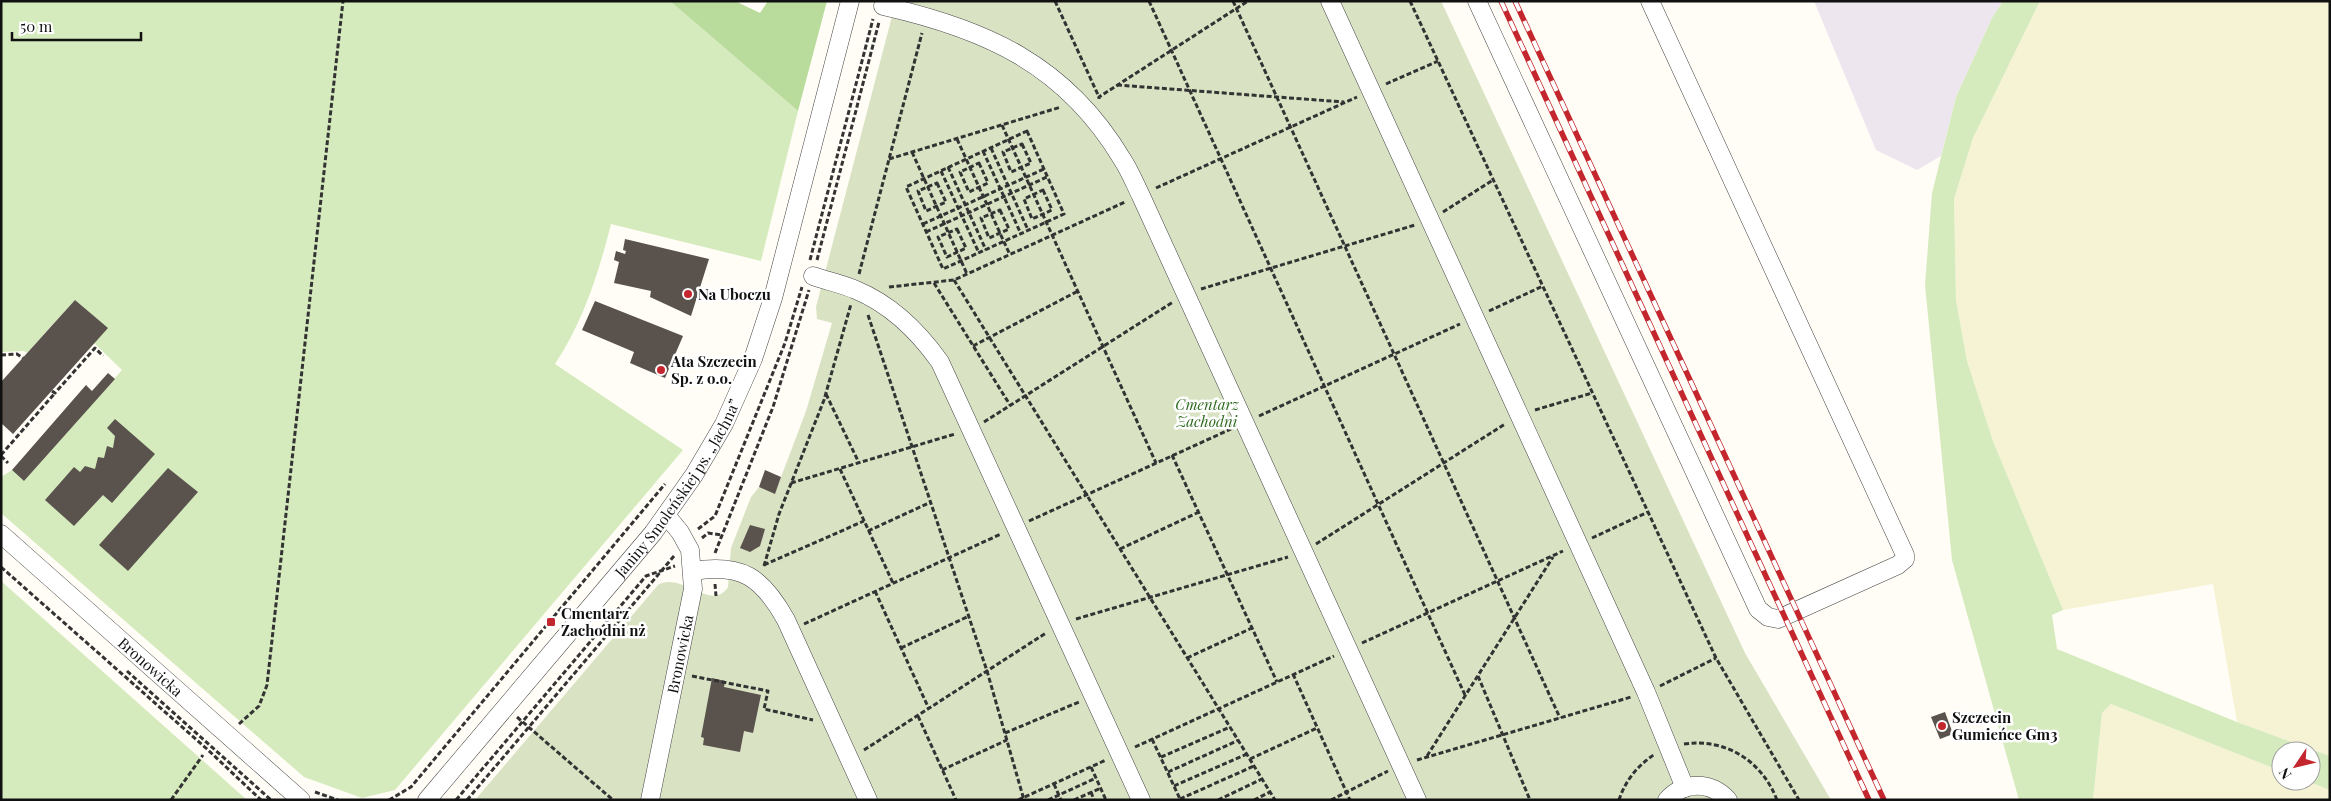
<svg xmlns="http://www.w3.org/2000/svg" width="2331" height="801" font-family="'Playfair Display',serif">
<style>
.industrial{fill:#eee6ef}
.farmland{fill:#f6f3d4}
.green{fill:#d5ebbd}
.forest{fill:#b9dc9c}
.cemetery{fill:#d9e3c4}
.building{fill:#5a524d}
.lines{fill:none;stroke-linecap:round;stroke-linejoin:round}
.minor-casing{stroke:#444;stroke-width:19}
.path{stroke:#333;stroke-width:3;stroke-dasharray:5 2.5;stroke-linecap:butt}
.minor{stroke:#fff;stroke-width:18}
.rail-casing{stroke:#c4262e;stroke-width:5.5}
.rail{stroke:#fff;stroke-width:4;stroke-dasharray:11;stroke-linecap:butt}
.poi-dot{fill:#c4262e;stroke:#fff;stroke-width:2}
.labels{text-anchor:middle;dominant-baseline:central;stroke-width:5;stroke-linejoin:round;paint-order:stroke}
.poi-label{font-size:15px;font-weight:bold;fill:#111;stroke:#fff;text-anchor:start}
.park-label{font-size:15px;font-style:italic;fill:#2f6b1f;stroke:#fff}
.street-label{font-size:15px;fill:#111;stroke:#fff}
</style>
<rect width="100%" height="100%" fill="#fffdf5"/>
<!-- industrial -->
<polygon class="industrial" points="1814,1 2003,1 1992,18 1956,97 1941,156 1917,170 1876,150"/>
<!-- farmland -->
<g class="farmland">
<polygon points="2040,1 2330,1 2330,756 2237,722 2213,584 2063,610 1993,441 1967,361 1956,300 1954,199 1973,138"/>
<polygon points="2111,704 2281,771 2281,781 2307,781 2330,790 2330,800 2093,800 2102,713"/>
</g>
<!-- green -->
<g class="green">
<path d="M1,1H670L798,111L761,261L611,224C599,272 583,322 555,364L683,450L395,790L362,798L304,777L1,513V477L12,470L24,481L122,370L94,343L107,328L75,300L27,353L24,351L1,352Z"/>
<polygon points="2003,1 2040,1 1973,138 1954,199 1956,300 1967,361 1993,441 2063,610 2052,615 2057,649 2237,722 2330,756 2330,790 2307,781 2311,781 2311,751 2281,751 2281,771 2111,704 2102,713 2093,800 2019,800 1952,560 1925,285 1932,193 1956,97 1992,18"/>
<polygon points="1,581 247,800 1,800"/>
</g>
<!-- forest -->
<polygon class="forest" points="670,1 735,1 760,13 768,1 827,1 798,111"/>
<!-- cemetery -->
<path class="cemetery" d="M896,1H1441L1745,653L1831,800H475L658,585C682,571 711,613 728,587L731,548L751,497L759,487L775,493L806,411L832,323L817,319L816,307Z"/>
<!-- building -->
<g class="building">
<polygon points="625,239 709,259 691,316 650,297 651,291 614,283 619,262 614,260 616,251 625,254 626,251 623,250"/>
<polygon points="75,300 108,328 13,434 1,423 1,382"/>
<polygon points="595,301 683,336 665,378 630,363 634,352 582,330"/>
<polygon points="108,373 115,379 24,481 12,470 86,385 92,391"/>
<polygon points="115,419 155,454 112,503 103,495 74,526 45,500 74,467 80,472 85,466 95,469 98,457 104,458 107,446 113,448 115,436 107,428"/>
<polygon points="168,468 198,492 128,571 99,545"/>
<polygon points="765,470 781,477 775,494 759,487"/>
<polygon points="750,525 765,529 760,546 750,552 740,548"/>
<polygon points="712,678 725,681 724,687 761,695 753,733 744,731 740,752 703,745 704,738 701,737"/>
<polygon points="1945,712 1953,734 1940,739 1931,717"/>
</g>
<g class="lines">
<!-- minor casing -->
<g class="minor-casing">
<g id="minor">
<polyline points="1330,1 1646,692 1685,788"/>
<polyline points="1477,1 1758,609 1768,617 1778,619 1898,565 1905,559 1905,555 1650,1"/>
<path d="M883,6C986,29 1066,65 1122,159C1130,171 1135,184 1141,196L1417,800"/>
<path d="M813,276C827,281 842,284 856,290C892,305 918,331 940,362L1141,800"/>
<path id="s1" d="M1,534L301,800"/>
<path d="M693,571C742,563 762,577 786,620L868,800"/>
<path id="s2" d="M427,800L653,533L694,475L724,424L753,359L773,298L850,1"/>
<path id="s3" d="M650,800L693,589L690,550L680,532L666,515"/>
<path d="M1667,800C1684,781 1711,781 1728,800"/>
</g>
</g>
<!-- path -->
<g class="path">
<polyline points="1055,1 1099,97"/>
<polyline points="1149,1 1465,695"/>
<polyline points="1233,1 1560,718"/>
<polyline points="1410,1 1716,658 1799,800"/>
<polyline points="1386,84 1438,61"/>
<polyline points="1117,85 1344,102"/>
<polyline points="1099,99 1099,97 1248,1"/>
<polyline points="1002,125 1156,463"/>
<polygon points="1027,131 1064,214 943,269 906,187"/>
<polyline points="957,139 1010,255"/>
<polygon points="1022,144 1031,163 1011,172 1003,152"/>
<polyline points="991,148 1028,230"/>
<polyline points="983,151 1021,234"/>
<polyline points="912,152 967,274"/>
<polyline points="889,159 1061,107"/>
<polygon points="979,163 988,183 969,192 960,172"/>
<polyline points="948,167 986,250"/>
<polyline points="941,171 979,253"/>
<polygon points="937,183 946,202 926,211 918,191"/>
<polyline points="1156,188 1357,97"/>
<polygon points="1043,190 1052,210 1032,219 1024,199"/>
<polygon points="1000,210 1009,229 989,238 981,218"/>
<polyline points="1443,212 1493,180"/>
<polyline points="923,224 1044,169"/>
<polygon points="957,229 966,248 947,257 938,237"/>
<polyline points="926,232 1047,177"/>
<polyline points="810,260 873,19"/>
<polyline points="817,260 879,22"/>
<polyline points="859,274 922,33"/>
<polyline points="954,280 1275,800"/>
<polyline points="934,283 1010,405"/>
<polyline points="889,287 954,280 1125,202"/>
<polyline points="1201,289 1415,225"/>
<polyline points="1489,311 1543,286"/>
<polyline points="868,315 987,671 1024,800"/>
<polyline points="973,346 1078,291"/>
<polyline points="1,355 17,354 23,358"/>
<polyline points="52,391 55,393 95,348 103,356"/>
<polyline points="826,394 859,463"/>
<polyline points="1535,410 1592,393"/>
<polyline points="1259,416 1460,324"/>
<polyline points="984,422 1173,302"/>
<polyline points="1,455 55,393"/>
<polyline points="1172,455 1277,682"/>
<polyline points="1,456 8,463"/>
<polyline points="840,469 893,583"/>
<polyline points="791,483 955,434"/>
<polyline points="1029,521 1231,429"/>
<polyline points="698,529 715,516 785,343 802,287"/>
<polyline points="868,531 931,502"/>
<polyline points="702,538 708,533 721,535"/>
<polyline points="1592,538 1648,512"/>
<polyline points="1316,544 1505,424"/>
<polyline points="1120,549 1199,512"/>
<polyline points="715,553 773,407 809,290"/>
<polyline points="764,565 864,521"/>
<polyline points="764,566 779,514 824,400 851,304"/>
<polyline points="1,567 207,749 261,800"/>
<polyline points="715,584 716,596"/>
<polyline points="875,591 929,709"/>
<polyline points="1076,619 1288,557"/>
<polyline points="804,624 1001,534"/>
<polyline points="1362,643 1563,551"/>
<polyline points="901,648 969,616"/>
<polyline points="1187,658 1252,628"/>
<polyline points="127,671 271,800"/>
<polyline points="1293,674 1350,800"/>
<polyline points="692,676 768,691 764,709 813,720"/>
<polyline points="1478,676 1530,800"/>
<polyline points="1660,686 1716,658"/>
<polyline points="918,716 956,800"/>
<polyline points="517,717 613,800"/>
<polyline points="239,724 259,706 267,685 343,1"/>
<polyline points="1005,733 1079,702"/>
<polyline points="1152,739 1180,799"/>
<path d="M1684,744C1726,738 1762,761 1777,800"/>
<polyline points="1135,747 1334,656"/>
<polyline points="864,750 1046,633"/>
<polyline points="1427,756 1553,557"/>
<polyline points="1161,757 1230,727"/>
<polyline points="1250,759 1317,728"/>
<polyline points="1417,760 1631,697"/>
<polyline points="1091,767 1106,800"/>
<polyline points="942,770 1007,740"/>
<polyline points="1168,772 1239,740"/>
<polyline points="1054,784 1061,800"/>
<polyline points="1174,786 1247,754"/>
<polyline points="315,792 338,800"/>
<polyline points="1091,792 1094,800"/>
<polyline points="1180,799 1254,766"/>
<polyline points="171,800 203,755"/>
<polyline points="389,800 411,787 665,484"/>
<polyline points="456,800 646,576 675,566"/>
<polyline points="467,800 674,556"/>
<polyline points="1018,800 1106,760"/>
<polyline points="1048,800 1096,778"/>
<polyline points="1074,800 1101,788"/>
<polyline points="1218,800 1262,779"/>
<polyline points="1254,800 1270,792"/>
<polyline points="1331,800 1388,771"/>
<path d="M1619,800C1625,781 1638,765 1655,754"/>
</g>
<!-- minor -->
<use href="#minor" class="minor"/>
<!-- rail casing -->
<g class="rail-casing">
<g id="rail">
<polyline points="1501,1 1869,800"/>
<polyline points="1515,1 1884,800"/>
</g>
</g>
<!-- rail -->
<use href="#rail" class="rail"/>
</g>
<!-- markers -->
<g class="poi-dot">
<circle cx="688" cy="294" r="5"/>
<circle cx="661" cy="370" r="5"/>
<rect x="546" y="617" width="10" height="10" rx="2.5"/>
<circle cx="1942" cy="726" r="5"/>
</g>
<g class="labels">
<!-- poi labels -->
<g class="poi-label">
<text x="698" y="294">Na Uboczu</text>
<text x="671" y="361">Ata Szczecin<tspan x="671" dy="17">Sp. z o.o.</tspan></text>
<text x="561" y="613">Cmentarz<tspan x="561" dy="17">Zachodni nż</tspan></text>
<text x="1952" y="717">Szczecin<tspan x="1952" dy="17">Gumieńce Gm3</tspan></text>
</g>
<!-- park labels -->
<g class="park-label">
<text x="1207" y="404">Cmentarz<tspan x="1207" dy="17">Zachodni</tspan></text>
</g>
<!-- street labels -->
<g class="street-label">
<text stroke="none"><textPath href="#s2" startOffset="401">Janiny Smoleńskiej ps. „Jachna”</textPath></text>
<text stroke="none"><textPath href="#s3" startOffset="149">Bronowicka</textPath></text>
<text stroke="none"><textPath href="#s1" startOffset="200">Bronowicka</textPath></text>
</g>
</g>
<!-- border -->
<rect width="2331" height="801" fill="none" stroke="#111111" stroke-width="5"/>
<!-- north arrow -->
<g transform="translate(2296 766) rotate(235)"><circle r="24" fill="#ffffff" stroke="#a0a0a0"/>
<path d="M0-4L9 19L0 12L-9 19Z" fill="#c4262e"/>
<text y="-8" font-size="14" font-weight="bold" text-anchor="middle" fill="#111111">N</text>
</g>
<!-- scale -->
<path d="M12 32v8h129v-8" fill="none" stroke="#111111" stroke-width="2.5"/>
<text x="20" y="32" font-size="15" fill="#111111" stroke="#ffffff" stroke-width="4" paint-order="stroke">50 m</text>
</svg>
